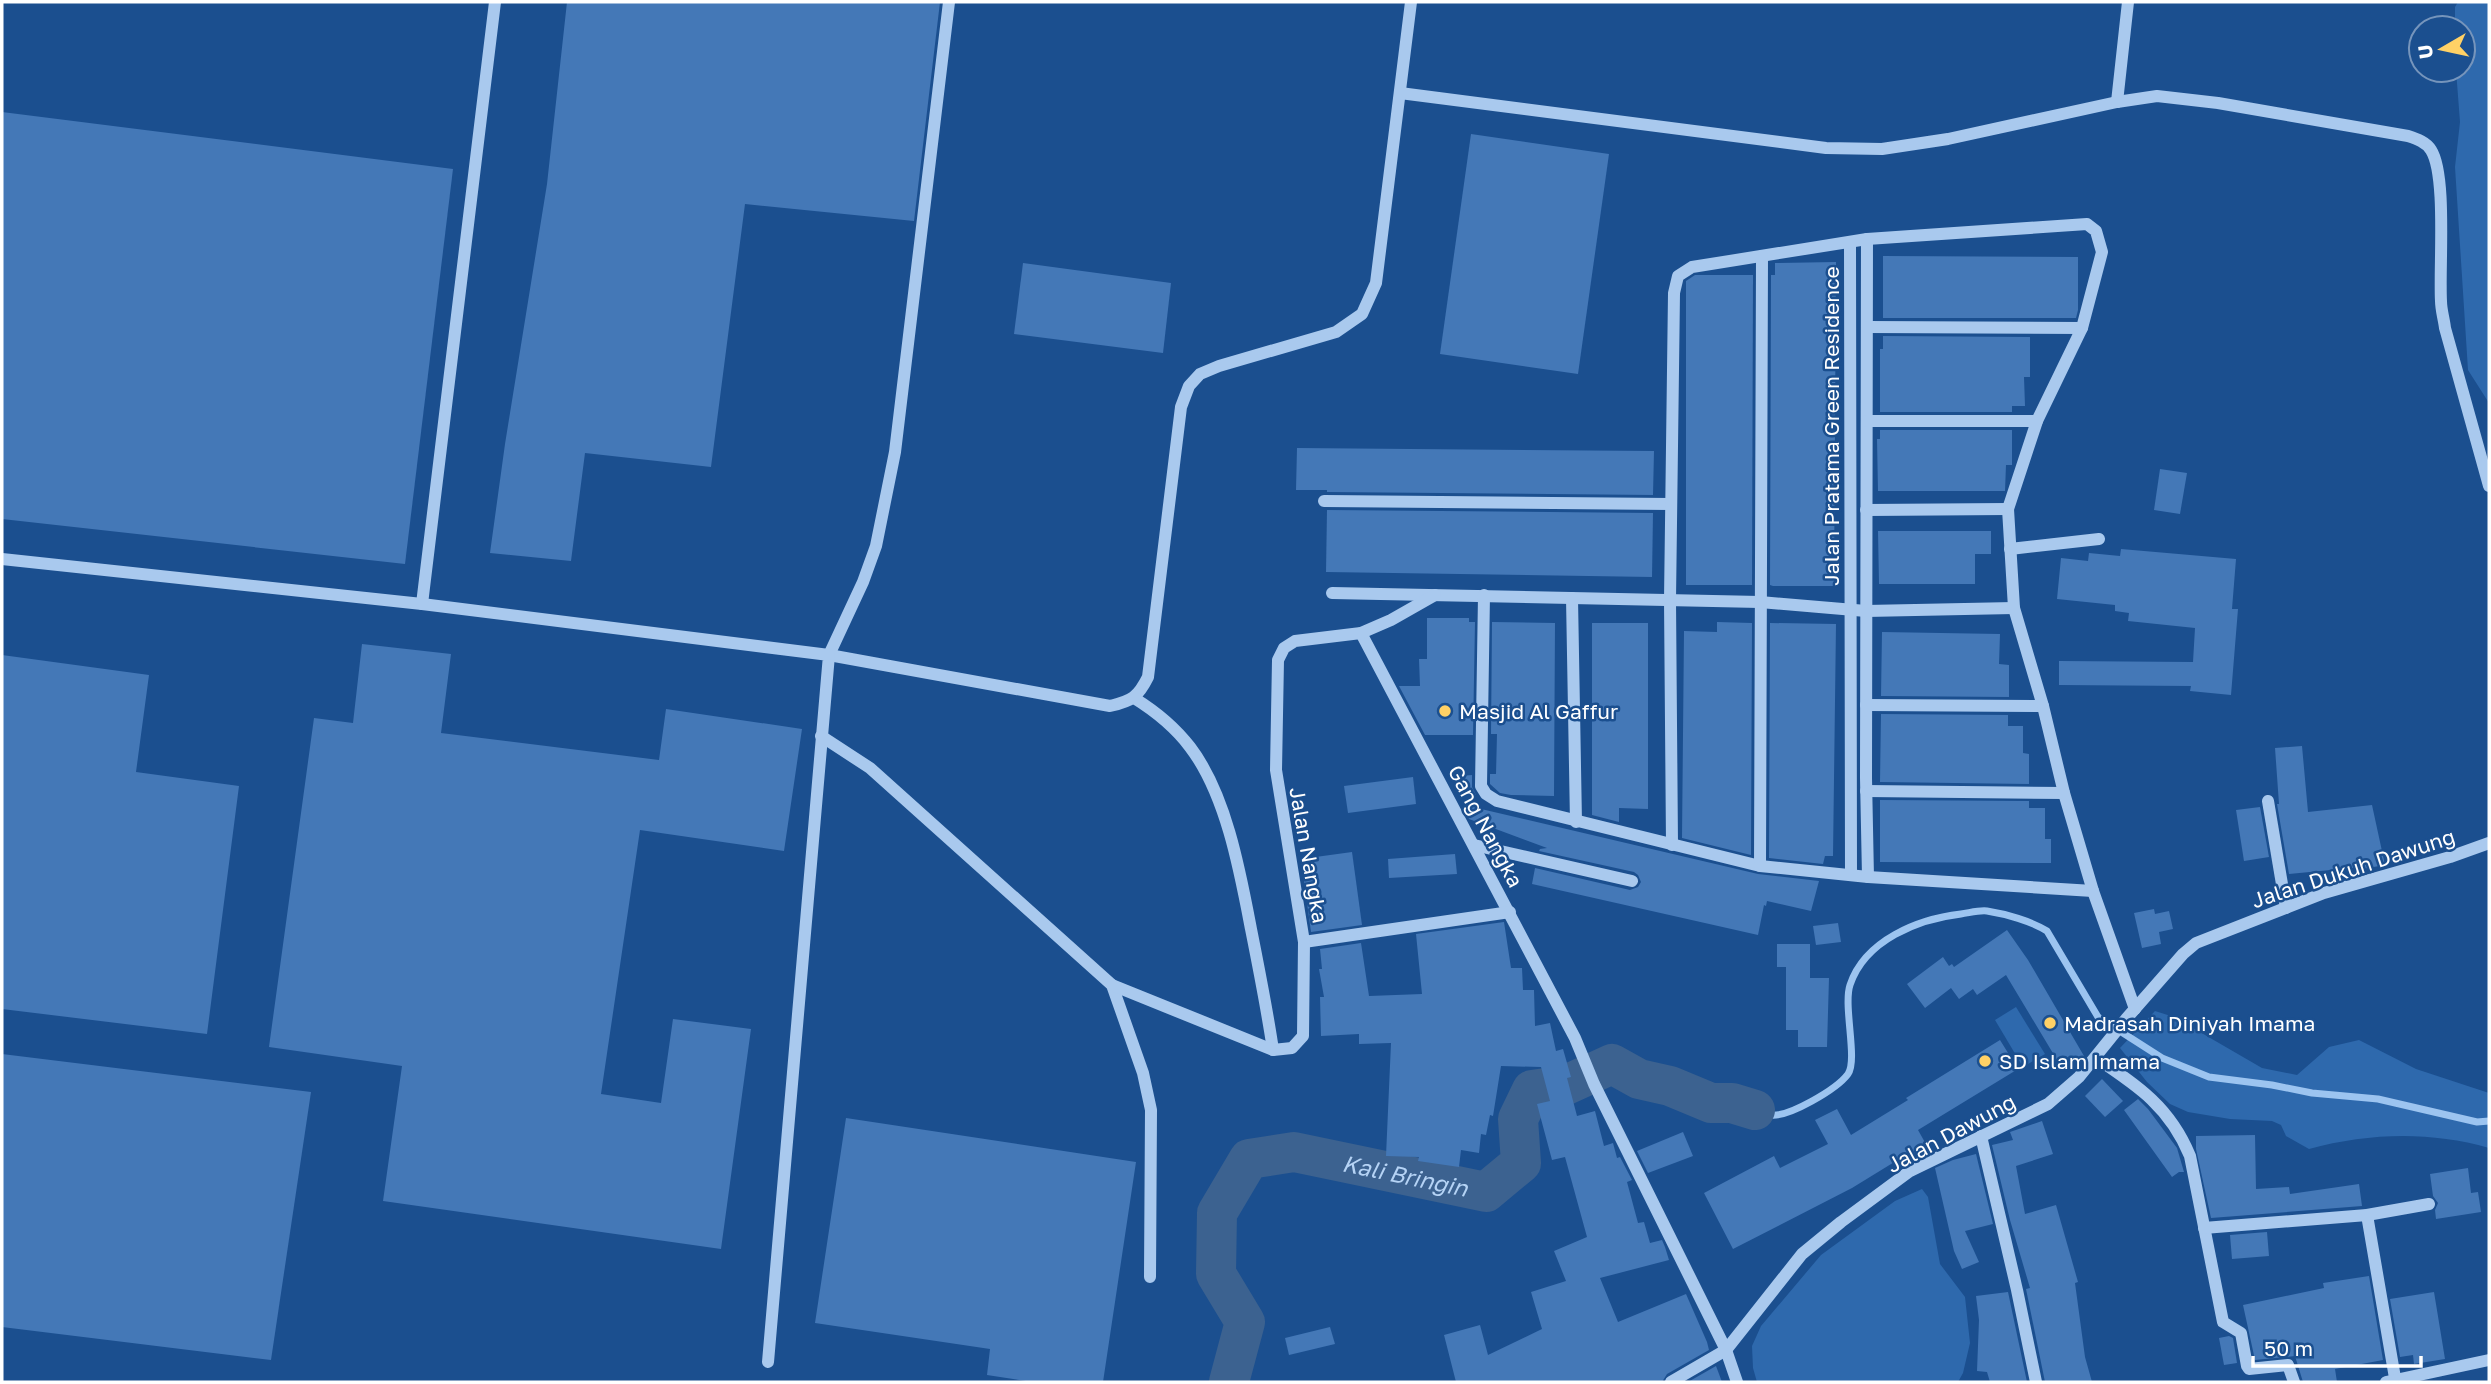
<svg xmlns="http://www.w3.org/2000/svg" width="2491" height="1384" font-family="'Golos Text',sans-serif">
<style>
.green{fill:#2e69ad}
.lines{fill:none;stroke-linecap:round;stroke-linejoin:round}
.stream{stroke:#9cc4f0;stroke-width:7}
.river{stroke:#3c6290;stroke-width:40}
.building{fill:#4478b7}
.minor{stroke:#a9c9ee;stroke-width:12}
.poi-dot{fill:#ffd166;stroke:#1b4f8f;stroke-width:2.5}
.labels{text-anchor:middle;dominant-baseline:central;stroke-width:5;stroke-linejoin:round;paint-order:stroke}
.street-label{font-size:21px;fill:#fff;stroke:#1b4f8f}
.poi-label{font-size:21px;fill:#fff;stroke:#1b4f8f;text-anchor:start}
.water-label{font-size:23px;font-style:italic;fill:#b5d3f5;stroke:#1b4f8f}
</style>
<rect width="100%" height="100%" fill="#1b4f8f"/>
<!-- green -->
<g class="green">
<polygon points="2458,2 2489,2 2489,403 2468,370 2455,167 2460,122 2456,70 2463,70 2463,28 2455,28 2455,7"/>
<polygon points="2016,1007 2045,1054 2023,1067 1995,1020"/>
<path d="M2155,1011L2174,1017L2262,1068L2297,1075L2329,1047L2359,1040L2416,1069L2489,1093V1148C2429,1131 2369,1133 2309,1149L2286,1136L2281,1125L2272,1121L2230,1119L2188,1112L2170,1104L2147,1082L2120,1048Z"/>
<polygon points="1922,1189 1928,1197 1940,1264 1965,1297 1970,1343 1963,1373 1958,1382 1757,1382 1753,1368 1752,1346 1761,1326 1821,1255 1895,1201"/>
</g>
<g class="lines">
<!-- stream -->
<path class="stream" d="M1755,1110C1759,1112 1765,1115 1770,1115C1788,1118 1837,1089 1848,1074C1858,1060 1843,1006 1850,985C1865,940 1918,919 1961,914C1969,913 1979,910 1987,911C2006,914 2031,921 2047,931L2098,1017L2162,1058L2209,1077L2272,1085L2312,1093L2378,1099L2477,1122L2489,1121"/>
<!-- river -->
<path class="river" id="s1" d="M1229,1382L1245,1322L1216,1274L1217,1213L1249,1159L1294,1152L1486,1192L1521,1163L1518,1119L1532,1090L1566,1085L1612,1064L1639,1079L1670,1086L1711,1103H1732L1755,1110"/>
</g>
<!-- building -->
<g class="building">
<polygon points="567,2 940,2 914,221 745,204 711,467 585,453 571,561 490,553 505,444 547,184"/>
<polygon points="2,112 453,169 405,564 2,519"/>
<polygon points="1471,134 1609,154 1578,374 1440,354"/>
<polygon points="1883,256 2078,257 2078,310 2076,318 1883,318"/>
<polygon points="1836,262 1834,586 1773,586 1770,585 1771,275 1775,275 1775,263"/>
<polygon points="1023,263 1171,283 1163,353 1014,334"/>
<polygon points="1695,275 1753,275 1752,585 1686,585 1686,281"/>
<polygon points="1883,336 2030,337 2030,377 2024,377 2025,406 2012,406 2012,412 1880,412 1880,349 1883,349"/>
<polygon points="1880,430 2012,430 2012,465 2006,465 2005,491 1878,491 1877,439 1880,439"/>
<polygon points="1297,448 1654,451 1653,495 1327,492 1327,490 1296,490"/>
<polygon points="2160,469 2187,473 2180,514 2154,510"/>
<polygon points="1327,510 1653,513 1652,577 1326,572"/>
<polygon points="1878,531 1991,531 1991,554 1975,554 1975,584 1879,584"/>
<polygon points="2121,549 2236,559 2232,609 2238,609 2231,695 2190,691 2191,686 2059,685 2059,661 2193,662 2195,628 2128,621 2129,613 2115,611 2115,605 2057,599 2061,558 2088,561 2089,553 2120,556"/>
<polygon points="1427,618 1469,618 1469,622 1475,622 1473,735 1425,735 1399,686 1420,686 1419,659 1427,659"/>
<polygon points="1492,622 1555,623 1554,796 1511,795 1500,793 1490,784 1490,774 1496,774 1497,734 1491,734"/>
<polygon points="1717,622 1752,623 1751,855 1682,838 1684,631 1717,632"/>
<polygon points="1592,623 1648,623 1648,809 1619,808 1619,822 1592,815"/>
<polygon points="1770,623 1836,624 1833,856 1825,856 1823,864 1769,858"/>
<polygon points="1882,632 2000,634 1999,664 2009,665 2009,697 1881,696"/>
<polygon points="362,644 451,654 441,733 659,760 666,709 802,729 784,851 640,830 601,1094 661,1103 673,1019 751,1029 721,1249 383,1201 402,1066 269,1047 314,718 353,723"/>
<polygon points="2,655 149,675 136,772 239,786 207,1034 2,1009"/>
<polygon points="1881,714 2008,715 2008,726 2023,726 2023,753 2029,754 2029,784 1880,782"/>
<polygon points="2302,746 2308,812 2372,805 2385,865 2362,869 2362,867 2289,874 2277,804 2279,804 2275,748"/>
<polygon points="1472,775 1472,787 1476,795 1460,795 1460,776"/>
<polygon points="1413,777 1416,804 1348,813 1344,786"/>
<polygon points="1880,800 2029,801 2029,808 2045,808 2045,839 2051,839 2051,863 1880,862"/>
<polygon points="1464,805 1758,874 1819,881 1811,911 1767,901 1766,906 1764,905 1758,935 1532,884 1535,868 1630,890 1638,887 1641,882 1638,875 1634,872 1539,851 1540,849 1547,848 1469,819 1463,808"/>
<polygon points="2260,807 2269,857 2244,861 2236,810"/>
<polygon points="1352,852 1362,925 1311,932 1301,859"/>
<polygon points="1455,854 1457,874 1389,878 1388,859"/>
<polygon points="2154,909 2155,914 2169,911 2173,929 2159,932 2161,944 2142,948 2134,913"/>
<polygon points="1504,922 1511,968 1522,968 1523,990 1534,990 1535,1026 1550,1023 1556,1051 1563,1049 1571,1077 1567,1078 1577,1116 1595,1111 1604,1146 1613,1143 1617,1158 1620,1157 1632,1180 1627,1182 1638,1223 1644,1222 1650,1243 1662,1240 1665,1247 1669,1260 1600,1278 1618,1322 1686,1294 1707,1342 1709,1350 1667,1374 1662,1382 1456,1382 1444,1335 1480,1325 1488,1355 1542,1329 1531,1292 1566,1281 1554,1251 1587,1237 1565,1157 1552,1160 1537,1104 1550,1101 1541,1067 1501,1066 1493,1116 1490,1115 1486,1135 1481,1134 1479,1153 1461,1150 1459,1167 1418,1161 1419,1157 1386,1156 1391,1043 1359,1044 1359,1034 1321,1036 1320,997 1324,997 1319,969 1322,969 1320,949 1361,943 1369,996 1422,994 1416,934"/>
<polygon points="1838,923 1841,942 1816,945 1813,926"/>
<polygon points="2007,930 2028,960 2084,1056 2063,1070 2006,975 1977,995 1973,989 1959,999 1951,988 1925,1008 1907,984 1943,957 1949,966 1952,964 1954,967"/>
<polygon points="1777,944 1810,944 1810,978 1829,978 1827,1047 1798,1047 1798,1030 1786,1030 1786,967 1777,967"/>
<polygon points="2000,1040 2018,1069 1918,1130 1927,1146 1898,1164 1896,1161 1852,1188 1733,1249 1704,1193 1774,1156 1780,1168 1828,1144 1815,1120 1837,1109 1851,1135 1908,1100 1906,1098"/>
<polygon points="2,1054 311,1092 271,1360 2,1327"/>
<polygon points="2102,1079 2123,1101 2105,1117 2085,1096"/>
<polygon points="2138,1099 2148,1109 2177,1148 2184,1172 2179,1172 2172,1177 2124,1110"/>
<polygon points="846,1118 1136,1162 1103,1382 1032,1382 987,1375 990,1349 815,1323"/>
<polygon points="2042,1121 2053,1154 2016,1166 2025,1214 2056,1205 2078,1282 2075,1283 2085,1357 2092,1382 2045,1382 2026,1289 2030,1288 2010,1220 1992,1145 2013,1140 2010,1132"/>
<polygon points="1683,1132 1693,1156 1648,1173 1637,1151"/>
<polygon points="2255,1135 2256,1189 2289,1187 2290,1194 2359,1184 2362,1206 2211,1218 2196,1149 2196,1136"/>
<polygon points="1976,1154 1993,1224 1965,1231 1979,1262 1962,1269 1954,1251 1935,1168 1953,1160"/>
<polygon points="2468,1168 2471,1193 2478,1192 2481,1212 2436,1219 2435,1210 2438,1203 2433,1196 2430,1174"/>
<polygon points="2267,1232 2269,1256 2232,1259 2230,1235"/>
<polygon points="2369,1276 2383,1360 2335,1369 2337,1382 2303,1382 2295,1356 2255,1360 2243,1305 2324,1288 2323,1283"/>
<polygon points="2008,1292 2027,1382 1990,1382 1987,1372 1977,1371 1979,1320 1976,1296"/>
<polygon points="2434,1292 2445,1359 2414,1364 2413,1355 2400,1357 2390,1299"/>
<polygon points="1330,1327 1335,1344 1289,1355 1285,1338"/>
<polygon points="2229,1336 2233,1338 2237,1363 2224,1365 2219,1338"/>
<polygon points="1716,1366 1722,1382 1688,1382"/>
</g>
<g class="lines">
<!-- minor -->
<g class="minor">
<path d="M949,2L895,452L876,546L863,582L829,655L1110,706C1132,701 1138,697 1148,677L1181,407L1189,386L1200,374L1219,366L1336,332L1362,314L1376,283L1411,2"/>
<path d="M1400,93L1826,148L1882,149L1948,139L2117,102L2157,96L2218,103L2408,136C2417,139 2426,142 2431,150C2447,175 2439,267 2441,301C2441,310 2444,319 2445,328L2489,486"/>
<polyline points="2117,102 2128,2"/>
<polyline points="1867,239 1866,778 1868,877"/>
<polyline points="1850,243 1851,875"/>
<polyline points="1867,327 2082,328"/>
<polyline points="1867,421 2037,421"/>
<polyline points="1324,501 1671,504"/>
<polyline points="1866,510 2008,509"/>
<polyline points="2010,549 2099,539"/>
<polyline points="2,559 422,604 829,655 768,1362"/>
<polyline points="1332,593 1760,602 1866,611 2014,608"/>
<polyline points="1484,595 1481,786 1486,794 1497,801 1760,866 1868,877 2093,891"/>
<polyline points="1572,598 1576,822"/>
<polyline points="422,604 495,2"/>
<polyline points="1361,633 1575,1038 1594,1084 1726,1350 1737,1382"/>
<path d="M1134,698C1155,711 1174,726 1190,747C1226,794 1240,871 1251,929C1259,969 1267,1009 1273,1050"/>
<polyline points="1866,705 2043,706"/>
<polyline points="821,736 870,768 1112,985 1143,1073 1151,1110 1150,1277"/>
<polyline points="1866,791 2064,793"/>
<polyline points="2268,801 2286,908"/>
<polyline points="1474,845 1632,881"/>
<polyline points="1672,845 1670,600 1674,293 1678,276 1692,267 1867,239 2087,224 2096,231 2102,252 2082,328 2037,421 2008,509 2014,608 2043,706 2064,793 2093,891 2135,1009"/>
<polyline points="1760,866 1762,256"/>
<polyline points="1304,942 1510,912"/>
<polyline points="1112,985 1273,1050 1292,1048 1303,1036 1304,942 1276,770 1278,660 1284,648 1295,641 1361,633 1391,620 1435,595"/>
<path d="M2096,1058C2138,1086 2170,1107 2190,1156L2223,1322L2241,1333L2247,1366L2249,1369L2288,1365L2294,1382"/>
<polyline points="1981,1136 2017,1290 2036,1382"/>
<polyline points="2367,1215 2395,1378"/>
<polyline points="2204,1228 2367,1215 2429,1204"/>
<polyline points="1671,1382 1726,1350 1802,1254 1841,1222 1910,1171 2048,1104 2079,1077 2126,1019 2183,954 2196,943 2324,893 2450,857 2489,843"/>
<polyline points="2386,1382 2489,1360"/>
</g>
</g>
<!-- markers -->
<g class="poi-dot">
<circle cx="1445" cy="711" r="7"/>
<circle cx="2050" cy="1023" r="7"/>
<circle cx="1985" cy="1061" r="7"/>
</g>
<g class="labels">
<!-- street labels -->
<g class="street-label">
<text transform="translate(1831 426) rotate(-90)">Jalan Pratama Green Residence</text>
<text transform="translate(1486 826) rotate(62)">Gang Nangka</text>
<text transform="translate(1309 855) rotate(80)">Jalan Nangka</text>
<text transform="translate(2353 868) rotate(-18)">Jalan Dukuh Dawung</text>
<text transform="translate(1951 1133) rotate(-28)">Jalan Dawung</text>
</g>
<!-- poi labels -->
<g class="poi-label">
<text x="1459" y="711">Masjid Al Gaffur</text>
<text x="2064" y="1023">Madrasah Diniyah Imama</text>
<text x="1999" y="1061">SD Islam Imama</text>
</g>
<!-- water labels -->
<g class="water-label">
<text stroke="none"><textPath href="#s1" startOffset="401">Kali Bringin</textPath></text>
</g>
</g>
<!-- border -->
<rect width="2491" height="1384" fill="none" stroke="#ffffff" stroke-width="7"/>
<!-- north arrow -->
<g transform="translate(2442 49) rotate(261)"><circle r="33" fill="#1b4f8f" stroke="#7695bc" stroke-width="2"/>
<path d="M0-5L12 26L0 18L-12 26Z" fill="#ffd166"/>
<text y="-10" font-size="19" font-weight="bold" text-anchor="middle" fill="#ffffff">U</text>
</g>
<!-- scale -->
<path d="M2253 1356v10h168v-10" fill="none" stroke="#ffffff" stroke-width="3.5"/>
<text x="2264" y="1356" font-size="21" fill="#ffffff" stroke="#1b4f8f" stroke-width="5" paint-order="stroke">50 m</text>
</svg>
